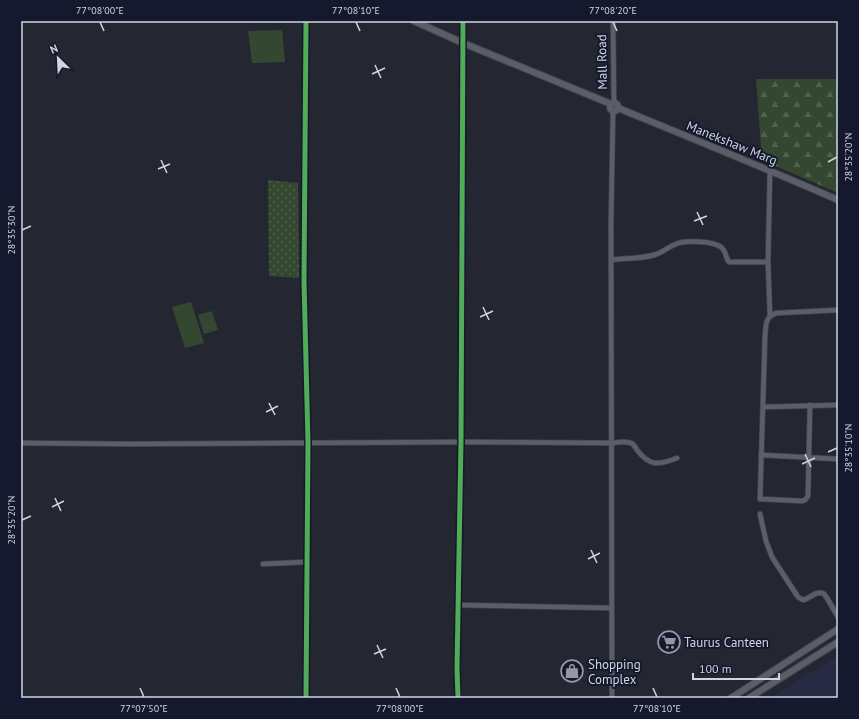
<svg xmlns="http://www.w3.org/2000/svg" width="859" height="719" font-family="'PT Sans',sans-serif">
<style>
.built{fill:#262a43}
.grass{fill:#344831}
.forest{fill:url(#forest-firs)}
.garden{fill:url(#garden-dots)}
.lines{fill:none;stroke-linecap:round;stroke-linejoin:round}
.street-casing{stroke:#41434d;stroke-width:6}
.secondary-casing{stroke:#41434d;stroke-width:8}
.street{stroke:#5c5e67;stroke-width:4.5}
.secondary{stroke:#5c5e67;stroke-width:6}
.cycleway-casing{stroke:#15192d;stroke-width:8}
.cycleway{stroke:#51ab58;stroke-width:5}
.ticks{fill:none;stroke:#d1d4e2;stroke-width:1.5}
.labels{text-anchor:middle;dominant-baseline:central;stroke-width:4;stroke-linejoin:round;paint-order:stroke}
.street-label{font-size:13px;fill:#d1d4e2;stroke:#15192d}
.poi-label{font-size:13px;fill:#d1d4e2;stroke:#15192d;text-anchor:start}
.neatline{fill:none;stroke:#d1d4e2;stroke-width:1.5}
.ticks-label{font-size:10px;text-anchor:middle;fill:#d1d4e2}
</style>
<defs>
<pattern id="forest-firs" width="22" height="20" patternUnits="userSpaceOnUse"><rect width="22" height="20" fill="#344831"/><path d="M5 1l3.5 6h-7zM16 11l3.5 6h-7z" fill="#50624f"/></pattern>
<pattern id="garden-dots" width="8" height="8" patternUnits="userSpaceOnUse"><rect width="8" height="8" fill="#344831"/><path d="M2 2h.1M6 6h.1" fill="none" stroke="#50624f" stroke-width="1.8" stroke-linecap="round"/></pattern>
</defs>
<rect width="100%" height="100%" fill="#242631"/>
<!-- built -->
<polygon class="built" points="838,656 838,698 770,698 821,666"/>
<!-- grass -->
<g class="grass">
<polygon points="282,30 285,62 252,63 248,31"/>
<polygon points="191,302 204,343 185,348 172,307"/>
<polygon points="212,311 218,330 204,334 198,315"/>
</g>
<!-- forest -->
<polygon class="forest" points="756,79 838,79 838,193 762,160"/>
<!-- garden -->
<polygon class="garden" points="268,180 298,183 299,278 269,276"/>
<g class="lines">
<!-- street casing -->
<g class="street-casing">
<g id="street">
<polyline points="613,21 614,103"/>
<path d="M611,260C625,258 640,259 654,255C662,253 668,247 676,244C685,240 713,241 721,247C725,250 726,256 728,261L729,262H768"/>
<polyline points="770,316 768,262 770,171"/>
<path d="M810,405L808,496L805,500L802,501L760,499L765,336C766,325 765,316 777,313L838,310"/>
<polyline points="763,407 838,405"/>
<path d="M21,443L130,444L461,442L612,443C618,442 625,441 631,443C634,444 635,447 637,450C650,467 659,465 677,458"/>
<polyline points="761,455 838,459"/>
<polyline points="760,514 766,541 772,557 798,597 801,599 804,600 817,593 822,593 824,594 827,598 838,617"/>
<polyline points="263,564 306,562"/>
<polyline points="458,605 612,608"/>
<polyline points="306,698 308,443 304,281 306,21"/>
<polyline points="458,698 457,668 461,442 463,21"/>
<polyline points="612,698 611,224 613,111"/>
</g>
</g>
<!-- secondary casing -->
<g class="secondary-casing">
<g id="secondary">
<polyline points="414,21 463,43 611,104"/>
<circle cx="614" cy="107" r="4"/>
<path d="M618,108C691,138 765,168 838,200"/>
<polyline points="731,698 838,629"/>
<polyline points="749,698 838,642"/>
</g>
</g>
<!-- street -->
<use href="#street" class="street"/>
<!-- secondary -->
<use href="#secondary" class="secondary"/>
<!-- cycleway casing -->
<g class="cycleway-casing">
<g id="cycleway">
<polyline points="306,698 308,443 304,281 306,21"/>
<polyline points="458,698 457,668 461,442 463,21"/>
</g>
</g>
<!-- cycleway -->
<use href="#cycleway" class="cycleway"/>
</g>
<!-- ticks -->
<path class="ticks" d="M100,22L104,31M356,22L360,31M613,22L617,31M375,65L381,78M372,74L385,68M161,160L167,173M828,162L837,157M158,169L170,164M697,212L703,225M694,221L707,216M22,230L31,226M483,307L489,320M480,317L493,311M269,403L275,415M266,412L278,406M828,452L837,448M805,454L811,467M802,464L815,458M55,498L61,511M52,507L64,501M22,520L31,516M591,550L597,563M588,559L600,553M377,645L383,658M374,654L386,649M140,688L144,697M396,688L400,697M653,688L657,697"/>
<!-- icons -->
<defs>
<g id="supermarket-ring" transform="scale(1.15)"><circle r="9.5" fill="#15192d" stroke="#9497a4" stroke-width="1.5"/><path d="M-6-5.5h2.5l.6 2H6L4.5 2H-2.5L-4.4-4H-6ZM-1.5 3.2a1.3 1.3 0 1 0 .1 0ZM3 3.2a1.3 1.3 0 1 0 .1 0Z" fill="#9497a4"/></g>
<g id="shop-ring" transform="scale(1.15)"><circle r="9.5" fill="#15192d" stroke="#9497a4" stroke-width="1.5"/><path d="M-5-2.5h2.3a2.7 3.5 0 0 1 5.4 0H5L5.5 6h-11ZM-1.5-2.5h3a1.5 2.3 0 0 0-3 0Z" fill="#9497a4"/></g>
</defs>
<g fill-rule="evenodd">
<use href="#supermarket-ring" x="669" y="642"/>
<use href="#shop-ring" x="572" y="671"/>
</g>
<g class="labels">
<!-- street labels -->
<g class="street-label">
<text transform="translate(602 62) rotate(-91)">Mall Road</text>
<text transform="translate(732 143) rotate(22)">Manekshaw Marg</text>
</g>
<!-- poi labels -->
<g class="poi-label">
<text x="684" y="642">Taurus Canteen</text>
<text x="588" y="664">Shopping<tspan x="588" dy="15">Complex</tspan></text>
</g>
</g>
<!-- border -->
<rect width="859" height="719" fill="none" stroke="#15192d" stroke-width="44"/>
<!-- north arrow -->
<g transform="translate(58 58) rotate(336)" stroke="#15192d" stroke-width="3" paint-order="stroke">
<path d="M0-3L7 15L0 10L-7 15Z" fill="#d1d4e2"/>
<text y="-6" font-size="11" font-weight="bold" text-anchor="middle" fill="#d1d4e2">N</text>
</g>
<!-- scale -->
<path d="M693 673v6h86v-6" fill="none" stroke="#d1d4e2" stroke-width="2"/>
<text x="699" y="673" font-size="12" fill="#d1d4e2" stroke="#15192d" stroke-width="3" paint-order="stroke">100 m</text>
<rect x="22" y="22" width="815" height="675" class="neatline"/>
<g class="ticks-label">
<text x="100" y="14">77°08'00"E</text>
<text x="356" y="14">77°08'10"E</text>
<text x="613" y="14">77°08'20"E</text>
<text transform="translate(848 157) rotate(-90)" y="4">28°35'20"N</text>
<text transform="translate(11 230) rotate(-90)" y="4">28°35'30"N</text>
<text transform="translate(848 448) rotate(-90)" y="4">28°35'10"N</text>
<text transform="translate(11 520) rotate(-90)" y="4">28°35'20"N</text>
<text x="144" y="712">77°07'50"E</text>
<text x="400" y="712">77°08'00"E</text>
<text x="657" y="712">77°08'10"E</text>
</g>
</svg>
